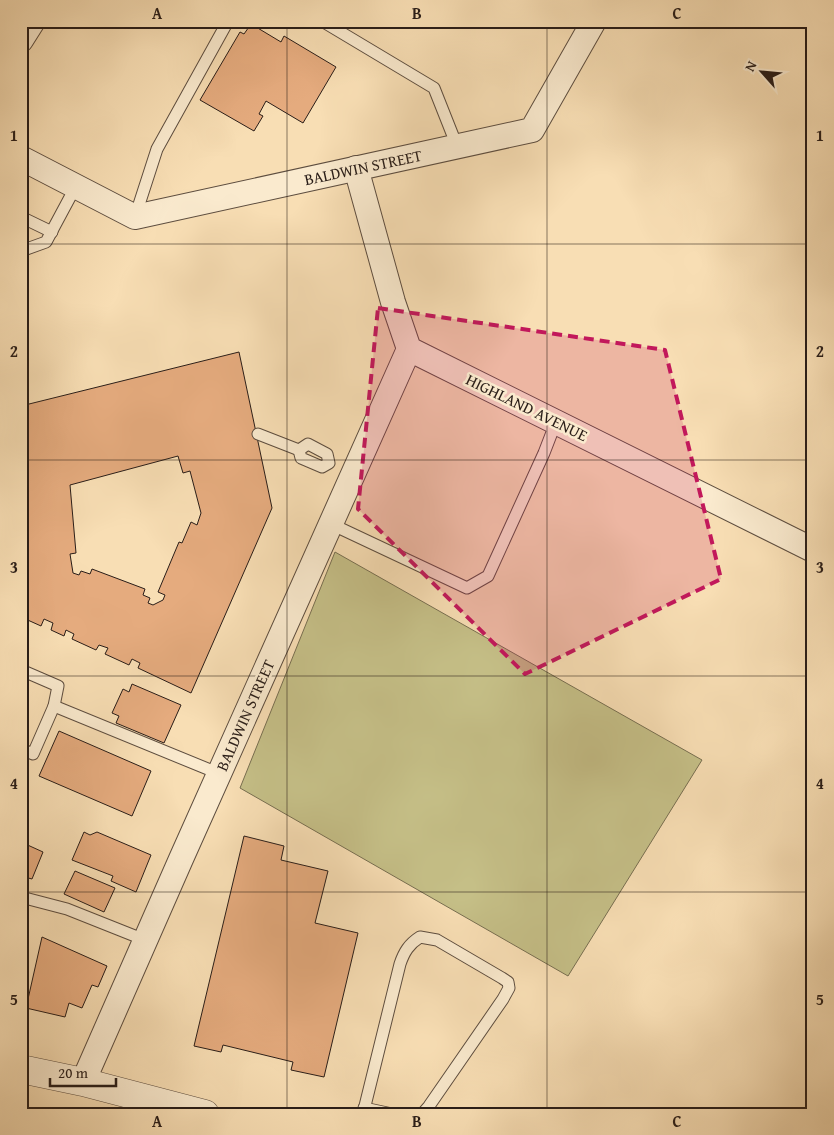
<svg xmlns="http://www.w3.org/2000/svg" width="834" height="1135" font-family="'Gentium Book Plus',serif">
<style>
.green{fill:#c5bf87;stroke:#776e50}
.building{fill:#e5ab7e;stroke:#291d18;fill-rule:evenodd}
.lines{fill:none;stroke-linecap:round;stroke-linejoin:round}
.service-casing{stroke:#5d4d3f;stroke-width:13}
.minor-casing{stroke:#5d4d3f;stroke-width:26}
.tertiary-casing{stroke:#5d4d3f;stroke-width:29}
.service{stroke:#faeace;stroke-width:11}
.minor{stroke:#faeace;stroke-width:24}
.tertiary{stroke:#faeace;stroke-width:28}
.marked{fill:#c2185b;fill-opacity:0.2;stroke:#c2185b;stroke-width:4;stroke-dasharray:10 6;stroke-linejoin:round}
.grid{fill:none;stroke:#291d18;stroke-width:1;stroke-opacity:0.55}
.labels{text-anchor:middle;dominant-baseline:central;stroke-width:5;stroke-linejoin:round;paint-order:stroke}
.street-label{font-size:16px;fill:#291d18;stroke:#faeace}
.neatline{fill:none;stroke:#291d18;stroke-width:2}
.grid-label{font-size:16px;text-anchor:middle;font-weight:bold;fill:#291d18}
</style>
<rect width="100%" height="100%" fill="#f8deb4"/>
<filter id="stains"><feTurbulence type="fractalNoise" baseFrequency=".004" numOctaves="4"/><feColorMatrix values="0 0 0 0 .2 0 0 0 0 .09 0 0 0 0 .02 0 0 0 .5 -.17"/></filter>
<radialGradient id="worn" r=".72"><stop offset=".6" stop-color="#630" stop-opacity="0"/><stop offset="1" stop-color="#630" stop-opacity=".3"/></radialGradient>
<!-- green -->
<polygon class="green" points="335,552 702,760 568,976 240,788"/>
<!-- building -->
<g class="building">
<polygon points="251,24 281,42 284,36 336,67 303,123 266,101 259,114 263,116 254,131 200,100 240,32 244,34"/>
<path d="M239,352L272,508L191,693L138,668L140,663L132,659L129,665L105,654L108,648L99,645L96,650L72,639L74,634L66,630L64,636L51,630L53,623L44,619L41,626L21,617V406ZM178,456L183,473L190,471L201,513L197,525L191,522L182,543L179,542L158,592L165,595L163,600L153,605L148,603L150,598L143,595L145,589L92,569L90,574L81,571L79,575L73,573L70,554L76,553L70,485Z"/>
<polygon points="132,684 181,705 164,743 116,723 119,716 112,713 123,689 129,692"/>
<polygon points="59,731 151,771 132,816 39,776"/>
<polygon points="84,832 90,835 97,832 151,855 136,892 111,881 113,876 72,860"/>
<polygon points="244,836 284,846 281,860 328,871 315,923 358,933 324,1077 291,1070 293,1062 223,1045 221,1052 194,1046"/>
<polygon points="21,842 43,852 32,879 21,876"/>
<polygon points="75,871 115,888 104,912 64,894"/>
<polygon points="42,937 107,966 98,987 92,985 82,1008 69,1003 65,1017 26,1008"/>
</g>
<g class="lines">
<!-- service casing -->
<g class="service-casing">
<g id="service">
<polyline points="322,21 434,88 457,146"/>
<polyline points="21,217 52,232"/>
<polyline points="135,217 157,149 228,21"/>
<polyline points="21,251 46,242 76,186"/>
<polyline points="258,434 299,450"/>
<polygon points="308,444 327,454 329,463 322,467 301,458 299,450"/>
<polyline points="331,524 467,588 488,576 544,453 556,422"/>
<polyline points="21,670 58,686 54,706 33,754 21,749"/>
<polyline points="54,706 220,774"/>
<polyline points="21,897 67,909 145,940"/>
<polyline points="364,1108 392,1114"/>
<path d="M363,1114L400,964C404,952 409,944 420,937L437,940L502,978L508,982L509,988L503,999L429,1106L422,1114"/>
</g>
</g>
<!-- minor casing -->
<g class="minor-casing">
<g id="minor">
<polyline points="21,40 33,21"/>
<polyline points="21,158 135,217 532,130 594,21"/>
<polyline points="356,168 393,302 409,349 813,550"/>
<polyline points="83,1082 181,859 409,349"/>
</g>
</g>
<!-- tertiary casing -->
<g class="tertiary-casing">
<polyline id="tertiary" points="21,1069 83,1082 205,1114"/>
</g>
<!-- service -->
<use href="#service" class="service"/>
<!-- minor -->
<use href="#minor" class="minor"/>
<!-- tertiary -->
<use href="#tertiary" class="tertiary"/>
</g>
<!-- marked area -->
<path class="marked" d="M378,308L665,350L721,579L525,674L358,509Z"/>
<!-- grid -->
<path class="grid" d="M287,21V1114M547,21V1114M21,244H813M21,460H813M21,676H813M21,892H813"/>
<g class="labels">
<!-- street labels -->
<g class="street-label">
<text transform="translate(363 167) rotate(-12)">BALDWIN STREET</text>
<text transform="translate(527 407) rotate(26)">HIGHLAND AVENUE</text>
<text transform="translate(245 715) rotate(-66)">BALDWIN STREET</text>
</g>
</g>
<!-- margin -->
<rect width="834" height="1135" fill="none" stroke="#f8deb4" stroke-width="55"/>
<!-- north arrow -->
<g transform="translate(762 72) rotate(297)" stroke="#faeace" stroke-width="4" paint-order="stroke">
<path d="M0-4L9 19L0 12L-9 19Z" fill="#291d18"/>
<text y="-8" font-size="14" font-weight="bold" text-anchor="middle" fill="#291d18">N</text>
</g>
<!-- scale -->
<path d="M50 1078v8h66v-8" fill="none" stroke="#291d18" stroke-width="2.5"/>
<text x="58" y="1078" font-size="15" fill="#291d18" stroke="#faeace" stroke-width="4" paint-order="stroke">20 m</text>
<rect x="28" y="28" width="778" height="1080" class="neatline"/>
<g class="grid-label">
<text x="157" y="19">A</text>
<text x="417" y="19">B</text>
<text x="677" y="19">C</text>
<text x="14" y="141">1</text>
<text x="820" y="141">1</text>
<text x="14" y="357">2</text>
<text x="820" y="357">2</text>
<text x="14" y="573">3</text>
<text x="820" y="573">3</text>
<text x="14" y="789">4</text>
<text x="820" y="789">4</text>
<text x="14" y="1005">5</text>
<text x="820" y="1005">5</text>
<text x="157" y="1127">A</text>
<text x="417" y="1127">B</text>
<text x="677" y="1127">C</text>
</g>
<rect width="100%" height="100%" filter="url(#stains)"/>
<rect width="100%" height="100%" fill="url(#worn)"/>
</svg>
